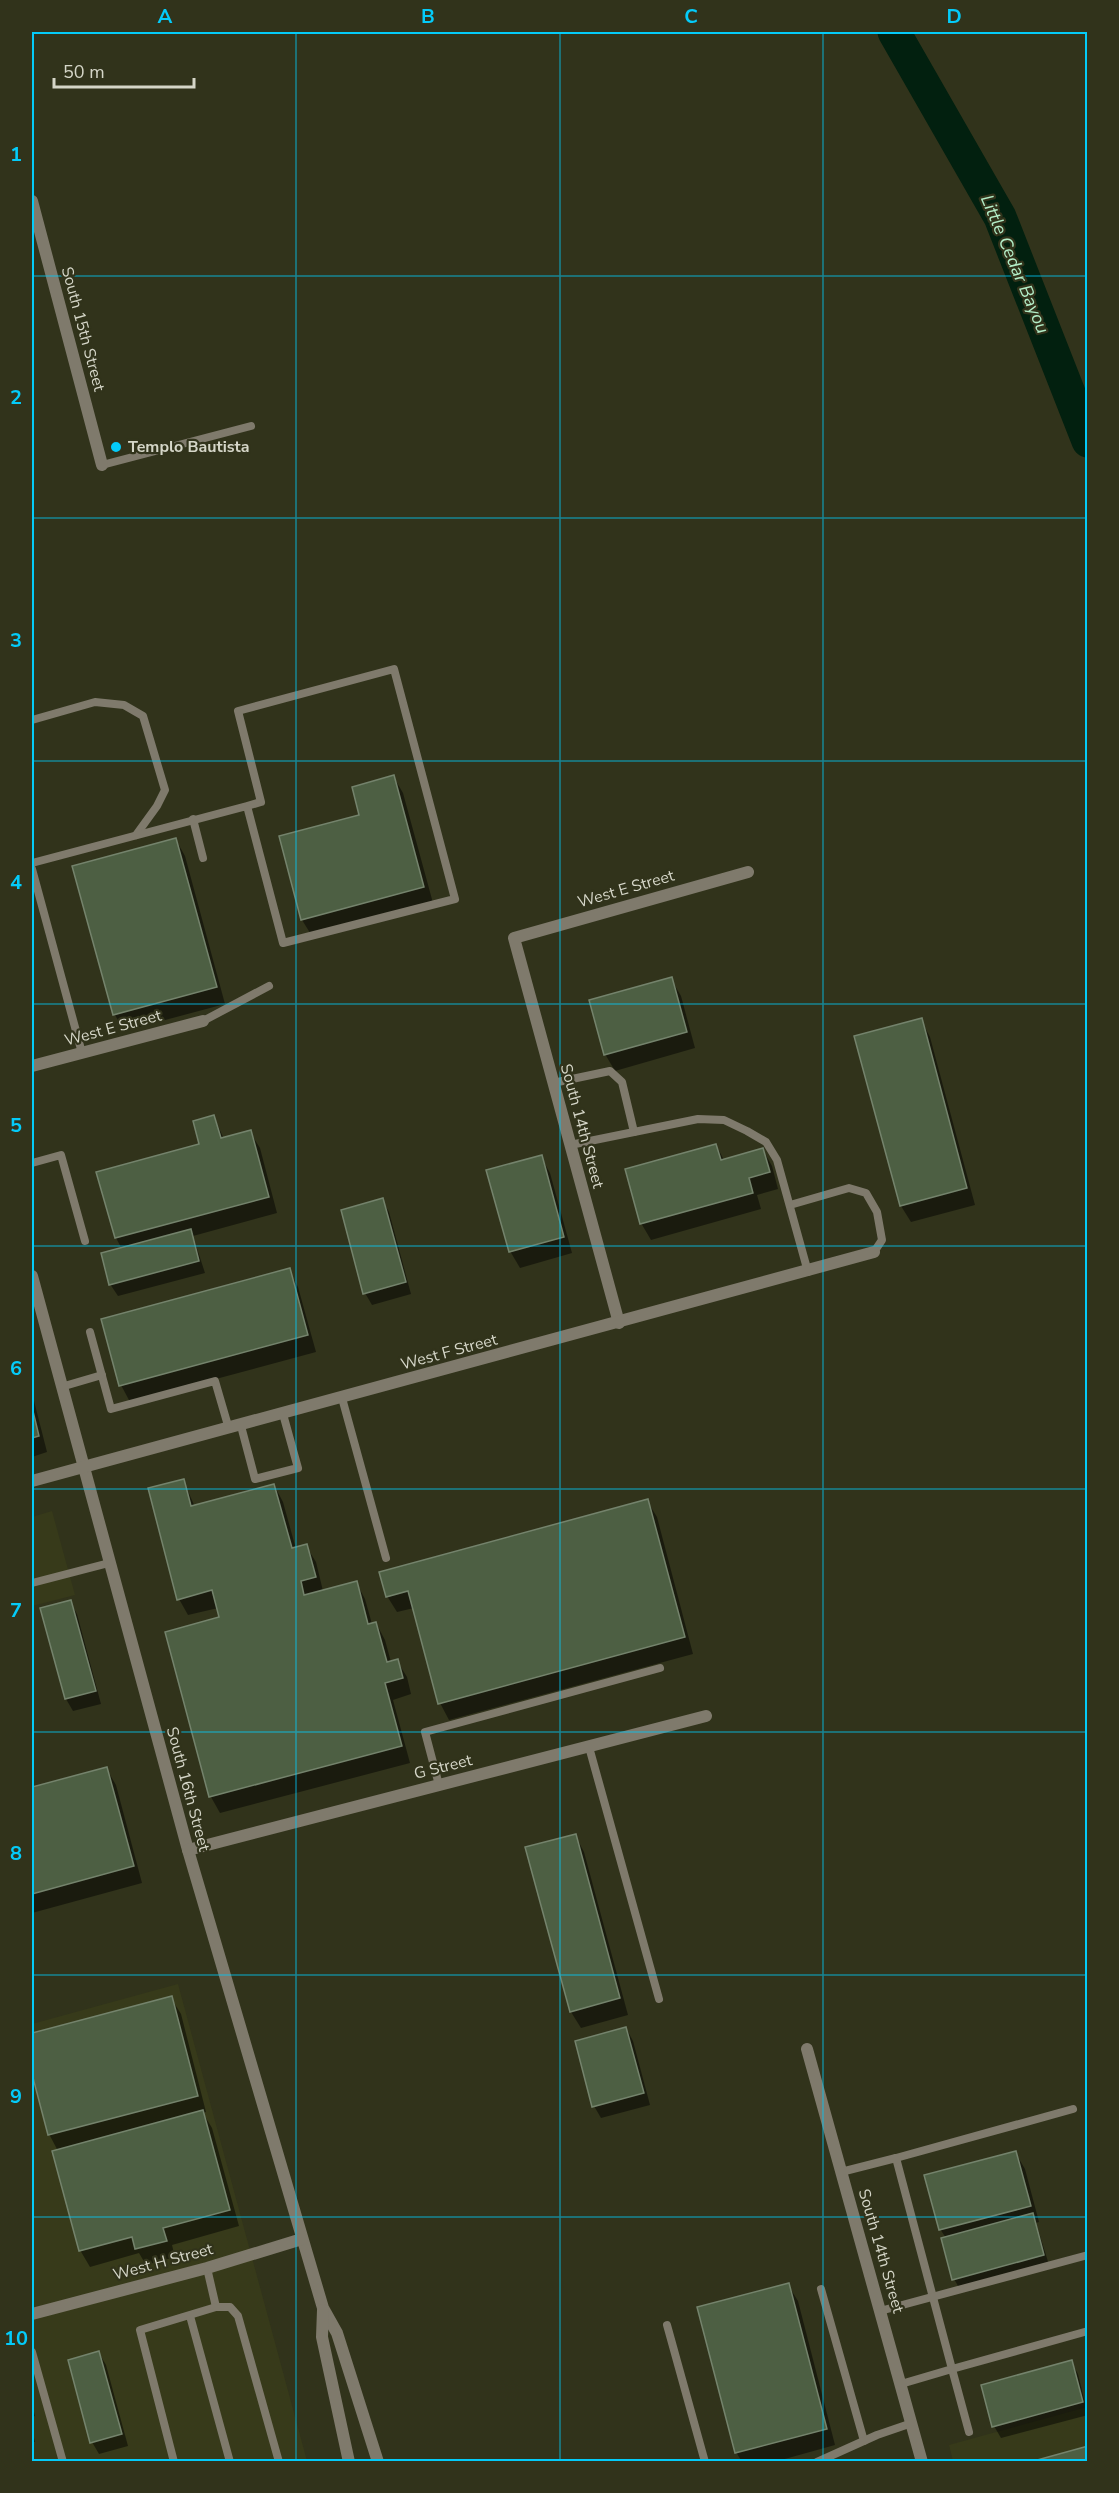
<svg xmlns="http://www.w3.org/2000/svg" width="1119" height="2493" font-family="'Nunito Sans',sans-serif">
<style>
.built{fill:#373a1a}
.shadow{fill:#0007}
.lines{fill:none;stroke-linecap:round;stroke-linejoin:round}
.river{stroke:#02200f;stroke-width:33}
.building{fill:#4d5f43;stroke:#74836c;stroke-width:1.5}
.service{stroke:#7f7a6c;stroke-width:8}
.minor{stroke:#7f7a6c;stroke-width:12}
.grid{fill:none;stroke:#04cbf9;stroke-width:1.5;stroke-opacity:0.55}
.poi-dot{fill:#04cbf9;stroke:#31331b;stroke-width:2}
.labels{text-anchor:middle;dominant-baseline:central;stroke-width:4.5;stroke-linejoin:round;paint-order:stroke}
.street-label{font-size:16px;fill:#d5d6c8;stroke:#31331b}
.poi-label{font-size:16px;font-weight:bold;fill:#d5d6c8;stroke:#31331b;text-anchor:start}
.water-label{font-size:18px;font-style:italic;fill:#b3eec8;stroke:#31331b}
.neatline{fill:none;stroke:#04cbf9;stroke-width:2}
.grid-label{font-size:20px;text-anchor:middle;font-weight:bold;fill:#04cbf9}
</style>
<rect width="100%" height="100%" fill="#31331b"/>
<!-- built -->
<g class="built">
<polygon points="52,1511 75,1595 32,1606 32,1517"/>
<polygon points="178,1984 307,2461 32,2462 32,2024"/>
<polygon points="1087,2407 1087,2461 953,2461 949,2445"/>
</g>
<!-- shadow -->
<g class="shadow">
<polygon points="393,776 403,793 433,903 312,936 302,920 281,838 361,816"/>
<polygon points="176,840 185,856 225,1004 124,1031 115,1015 74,867"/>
<polygon points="671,979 681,996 695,1048 615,1071 605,1054"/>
<polygon points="921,1020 930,1037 975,1205 911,1222 901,1206 856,1038"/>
<polygon points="214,1117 224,1139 250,1132 260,1148 277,1213 193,1236 205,1273 118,1296 110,1284 122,1249 116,1238 98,1173 201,1145"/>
<polygon points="716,1145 724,1160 763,1150 772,1166 778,1189 757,1195 761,1209 651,1240 641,1223"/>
<polygon points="541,1157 550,1173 572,1253 520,1268 510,1251"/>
<polygon points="382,1200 389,1212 411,1294 372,1305 365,1293"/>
<polygon points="289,1270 298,1287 316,1352 130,1402 121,1385"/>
<polygon points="32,1393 47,1452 32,1457"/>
<polygon points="183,1480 195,1507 274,1485 283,1502 296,1549 306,1546 316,1562 323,1591 356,1582 365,1599 372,1624 376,1623 385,1640 391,1662 397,1661 407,1677 411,1694 393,1700 410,1763 220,1813 211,1797 167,1633 221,1618 218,1608 188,1615 179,1599"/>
<polygon points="647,1501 657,1517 693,1654 449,1720 440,1703 414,1608 397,1612 387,1596"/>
<polygon points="70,1602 77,1614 101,1704 73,1711 66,1699 42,1609"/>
<polygon points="106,1768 116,1785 142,1883 32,1913 32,1789"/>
<polygon points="575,1835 584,1852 628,2015 581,2028 571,2012"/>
<polygon points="171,1998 181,2014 206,2112 203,2113 212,2128 239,2226 172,2245 175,2257 146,2265 139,2253 90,2267 80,2250 58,2151 49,2134 32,2068 32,2034"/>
<polygon points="626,2028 633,2041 650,2105 601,2118 594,2106"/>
<polygon points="1015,2152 1025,2169 1039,2222 1036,2223 1050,2268 961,2291 954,2279 946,2238 940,2229"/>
<polygon points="788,2285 798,2301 835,2445 774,2462 742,2462 736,2452"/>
<polygon points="99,2353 106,2365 128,2446 99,2454 92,2442"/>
<polygon points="1071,2362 1078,2374 1088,2415 1001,2438 994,2426"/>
<polygon points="32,2404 35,2416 32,2417"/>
<polygon points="32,2430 35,2442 32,2442"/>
</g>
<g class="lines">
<!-- river -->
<polyline class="river" points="894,32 1000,217 1088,441"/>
</g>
<!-- building -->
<g class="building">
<polygon points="394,775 424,887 301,920 279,836 359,815 352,787"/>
<polygon points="176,838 217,987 113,1015 72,866"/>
<polygon points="672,977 687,1032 604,1055 589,1000"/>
<polygon points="922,1018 967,1188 900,1206 854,1036"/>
<polygon points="214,1115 221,1138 251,1130 269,1197 115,1238 96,1172 199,1144 193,1121"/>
<polygon points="716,1144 721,1160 763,1148 770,1172 749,1178 753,1193 640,1224 625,1169"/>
<polygon points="542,1155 564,1237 509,1252 486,1170"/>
<polygon points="383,1198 406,1282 363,1294 341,1210"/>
<polygon points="191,1229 199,1261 109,1285 101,1253"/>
<polygon points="290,1268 308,1335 119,1386 101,1319"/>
<polygon points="32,1407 39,1436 32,1438"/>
<polygon points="184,1479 191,1506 274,1484 292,1548 307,1544 316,1577 301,1581 304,1595 357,1581 368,1624 376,1622 387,1662 398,1659 403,1678 385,1683 402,1746 209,1797 165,1632 219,1617 212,1590 177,1600 148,1488"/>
<polygon points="648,1499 685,1637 438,1704 408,1591 386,1597 379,1572"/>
<polygon points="71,1600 96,1691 65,1699 40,1608"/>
<polygon points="107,1767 134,1866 32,1894 32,1787"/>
<polygon points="576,1834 620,1998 570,2012 525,1847"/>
<polygon points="172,1996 198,2096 48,2135 32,2074 32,2033"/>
<polygon points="626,2027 644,2093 592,2107 575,2041"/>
<polygon points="203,2110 230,2210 163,2228 167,2241 135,2249 132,2237 79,2251 52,2151"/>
<polygon points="1016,2151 1031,2206 939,2230 924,2175"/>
<polygon points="1033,2213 1044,2255 952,2280 941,2238"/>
<polygon points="789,2283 827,2429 735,2453 697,2307"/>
<polygon points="99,2351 122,2434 90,2443 68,2360"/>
<polygon points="1072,2360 1083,2402 992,2427 981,2385"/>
<polygon points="1088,2446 1088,2462 1030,2462"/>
</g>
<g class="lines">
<!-- service -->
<g class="service">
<polyline points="102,465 251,426"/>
<polyline points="32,720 95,702 124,705 143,716 165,790 157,806 136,835"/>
<polyline points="193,819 203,858"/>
<polyline points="32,863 247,806 283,943 455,899 394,669 238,711 261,802 247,806"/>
<polyline points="32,869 82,1053"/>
<polyline points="203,1021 269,986"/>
<polyline points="553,1083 610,1071 622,1082 634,1132"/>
<polyline points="570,1145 698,1119 724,1120 747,1131 766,1142 777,1160 808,1272"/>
<polyline points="32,1163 61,1155 85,1241"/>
<polyline points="790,1205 849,1188 866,1193 877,1212 882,1240 874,1252"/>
<polyline points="90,1332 111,1409 215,1381 229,1429"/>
<polyline points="61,1387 102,1375"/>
<polyline points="342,1398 386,1558"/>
<polyline points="241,1426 255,1479 298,1468 283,1414"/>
<polyline points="32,1583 109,1563"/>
<polyline points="589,1747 659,1999"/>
<polyline points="439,1785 425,1732 660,1668"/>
<polyline points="896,2158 1073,2109"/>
<polyline points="841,2172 896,2158 952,2369 901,2384"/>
<polyline points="207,2268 216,2307"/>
<polyline points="821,2289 864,2441"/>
<polyline points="880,2311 1088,2255"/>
<polyline points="190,2316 230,2462"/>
<polyline points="667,2325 705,2462"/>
<polyline points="32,2352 63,2462"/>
<polyline points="969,2432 952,2369 1088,2331"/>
<polyline points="174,2462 140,2330 216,2307 230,2307 238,2316 279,2462"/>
<polyline points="817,2462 877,2435 912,2423"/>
</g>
<!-- minor -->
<g class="minor">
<polyline points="32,201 102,465"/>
<polyline points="32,1066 203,1021"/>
<polyline points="32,1276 188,1850 323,2308 337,2333 378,2462"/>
<polyline points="619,1323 514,938 748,872"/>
<polyline points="32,1481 874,1252"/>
<polyline points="188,1850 706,1716"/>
<polyline points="807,2049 922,2462"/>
<polyline points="323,2310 322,2337 349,2462"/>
<polyline points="32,2314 207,2268 302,2239"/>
</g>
</g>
<!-- grid -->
<path class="grid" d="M296,32V2462M560,32V2462M823,32V2462M32,276H1088M32,518H1088M32,761H1088M32,1004H1088M32,1246H1088M32,1489H1088M32,1732H1088M32,1975H1088M32,2217H1088"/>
<!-- markers -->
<circle class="poi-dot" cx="116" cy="447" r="6"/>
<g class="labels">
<!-- street labels -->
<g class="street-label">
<text transform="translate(83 329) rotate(75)">South 15th Street</text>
<text transform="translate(626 889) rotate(-16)">West E Street</text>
<text transform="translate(113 1028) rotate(-15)">West E Street</text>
<text transform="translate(582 1126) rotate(75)">South 14th Street</text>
<text transform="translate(449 1352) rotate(-15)">West F Street</text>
<text transform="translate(443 1767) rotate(-14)">G Street</text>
<text transform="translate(188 1789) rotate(75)">South 16th Street</text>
<text transform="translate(881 2251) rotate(74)">South 14th Street</text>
<text transform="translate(163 2262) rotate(-15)">West H Street</text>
</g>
<!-- poi labels -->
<g class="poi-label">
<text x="128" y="447">Templo Bautista</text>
</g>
<!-- water labels -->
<g class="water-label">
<text transform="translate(1015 264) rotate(67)">Little Cedar Bayou</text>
</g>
</g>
<!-- border -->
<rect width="1119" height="2493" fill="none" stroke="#31331b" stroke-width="66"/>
<!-- scale -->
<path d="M54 78v9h140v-9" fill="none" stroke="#d5d6c8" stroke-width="3"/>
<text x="63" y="78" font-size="18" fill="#d5d6c8" stroke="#31331b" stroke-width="4.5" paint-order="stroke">50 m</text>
<rect x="33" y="33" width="1053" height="2427" class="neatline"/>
<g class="grid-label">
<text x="165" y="23">A</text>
<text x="428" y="23">B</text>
<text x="691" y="23">C</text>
<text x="954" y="23">D</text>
<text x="16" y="161">1</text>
<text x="16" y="404">2</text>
<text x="16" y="647">3</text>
<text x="16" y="889">4</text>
<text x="16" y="1132">5</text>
<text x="16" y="1375">6</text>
<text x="16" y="1617">7</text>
<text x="16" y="1860">8</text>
<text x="16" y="2103">9</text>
<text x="16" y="2345">10</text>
</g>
</svg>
